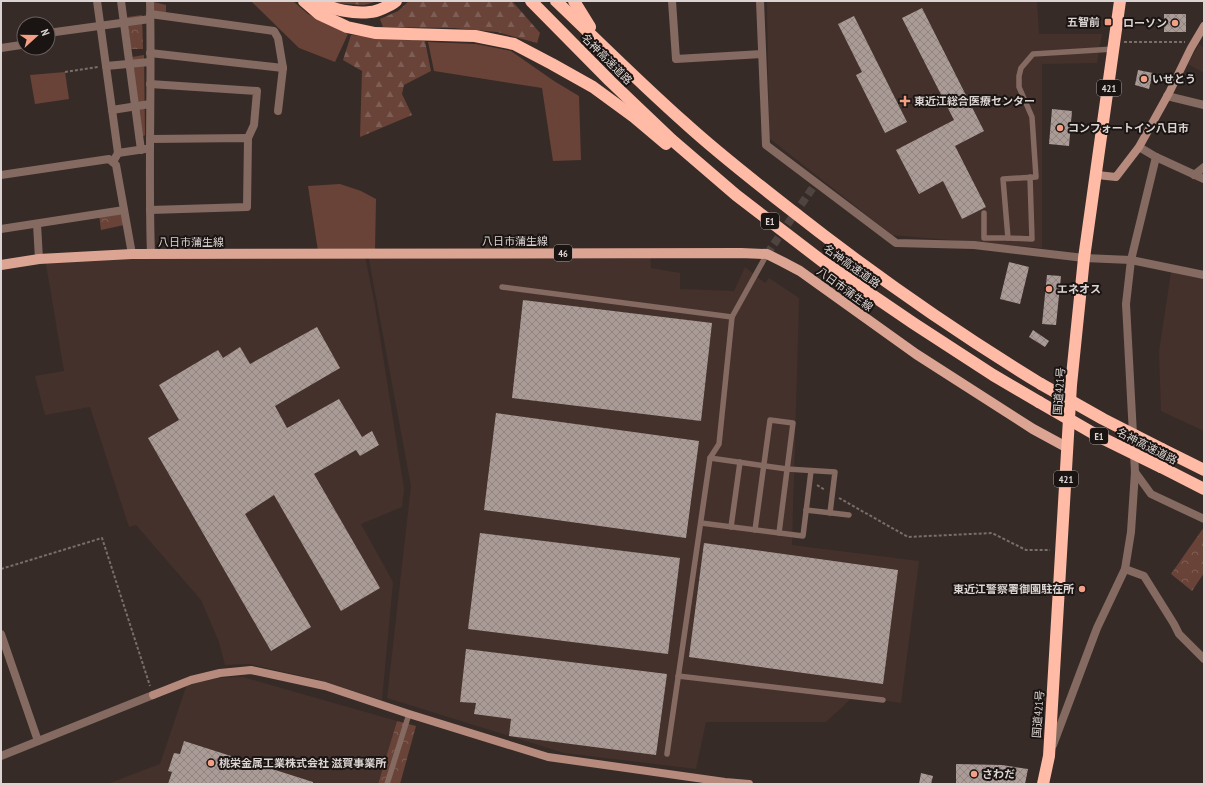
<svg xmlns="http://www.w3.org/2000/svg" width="1205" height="785" font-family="'PT Sans Narrow','Noto Sans JP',sans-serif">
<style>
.built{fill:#44312c}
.grass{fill:#694338}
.forest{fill:url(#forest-firs)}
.park{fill:url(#park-crowns)}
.building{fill:url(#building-cross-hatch)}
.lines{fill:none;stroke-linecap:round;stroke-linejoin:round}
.street-tunnel{stroke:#504441;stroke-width:8;stroke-dasharray:8 4;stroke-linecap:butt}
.path{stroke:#786e6a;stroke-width:2;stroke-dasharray:3 2;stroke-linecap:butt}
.lane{stroke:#856a61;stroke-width:5.5}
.street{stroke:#856a61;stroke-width:8}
.secondary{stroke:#b68b7d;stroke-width:8}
.primary{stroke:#dca493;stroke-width:10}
.highway{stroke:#ffbba6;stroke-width:12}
.highway-bridge{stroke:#ffbba6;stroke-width:12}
.poi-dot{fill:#f39f85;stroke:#1a1513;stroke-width:1.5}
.labels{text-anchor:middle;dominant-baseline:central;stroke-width:4;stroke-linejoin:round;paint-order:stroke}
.shield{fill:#1a1513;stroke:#a29b99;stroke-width:1}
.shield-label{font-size:10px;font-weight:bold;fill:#dcd4d2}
.poi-label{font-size:11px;font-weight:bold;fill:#dcd4d2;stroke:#1a1513;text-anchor:start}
.street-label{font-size:11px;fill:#dcd4d2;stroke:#1a1513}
</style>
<defs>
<pattern id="forest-firs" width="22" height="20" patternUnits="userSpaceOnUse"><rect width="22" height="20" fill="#694338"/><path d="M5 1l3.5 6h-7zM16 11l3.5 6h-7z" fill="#7e5d54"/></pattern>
<pattern id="park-crowns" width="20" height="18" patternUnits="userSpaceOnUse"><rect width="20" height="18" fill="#694338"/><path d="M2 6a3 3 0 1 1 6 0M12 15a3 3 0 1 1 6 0" fill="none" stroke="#7e5d54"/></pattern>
<pattern id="building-cross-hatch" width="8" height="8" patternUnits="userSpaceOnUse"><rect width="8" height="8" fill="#aa9b97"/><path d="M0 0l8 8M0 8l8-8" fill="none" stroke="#908481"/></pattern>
</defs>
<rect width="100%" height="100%" fill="#372b27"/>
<!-- built -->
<g class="built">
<polygon points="767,1 1037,1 1039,34 1102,34 1097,63 1042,64 1042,248 892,235 769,138"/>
<polygon points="1199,44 1204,48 1204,73 1188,64"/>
<polygon points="650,251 651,268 680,273 680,289 734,291 745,267 765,283 769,278 799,298 792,545 919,561 901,703 854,696 826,722 706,722 696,769 564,753 387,698 411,486 368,254"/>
<polygon points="365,256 375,306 404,489 402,507 361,524 393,582 382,700 315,679 250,664 225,665 219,642 201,600 136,525 129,527 90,407 45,415 35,376 64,371 45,258"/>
<polygon points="1171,272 1204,279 1204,431 1161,411 1159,352"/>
<polygon points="243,677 397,721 378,784 107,784 160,764 187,684 218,678"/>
</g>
<!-- grass -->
<g class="grass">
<polygon points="251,1 293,1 308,14 348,34 335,62 299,48"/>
<polygon points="154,2 166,5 166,14 153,12"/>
<polygon points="428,42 476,44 511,51 554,81 579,96 581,160 553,161 542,88 434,71"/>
<polygon points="144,55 145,135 142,137 132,57"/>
<polygon points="65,72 69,99 35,104 30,75"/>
<polygon points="340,184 361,191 376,199 375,250 318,251 308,186"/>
</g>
<!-- forest -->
<g class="forest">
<polygon points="333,1 379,1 364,5 335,3"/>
<polygon points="409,1 512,1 540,33 537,43 497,32 454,28 383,27 380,19 398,11"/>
<polygon points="351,35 425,41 431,71 404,85 402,94 412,115 360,137 362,71 343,60"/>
</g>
<!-- park -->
<g class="park">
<polygon points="142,15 143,49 131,49 127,17"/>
<polygon points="122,208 124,225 101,230 99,215"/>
<polygon points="1204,527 1204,573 1192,591 1171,574"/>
<polygon points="397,721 416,726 400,784 378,784"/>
</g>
<!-- building -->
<g class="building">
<polygon points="922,8 984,131 955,146 986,207 962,219 943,181 919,194 896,150 954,120 902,18"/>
<rect x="1164" y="14" width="22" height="18"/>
<polygon points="854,16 907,122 885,133 856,75 862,72 838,24"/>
<polygon points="1138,70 1153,73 1149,89 1135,85"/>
<polygon points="1052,109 1072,111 1069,146 1049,144"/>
<polygon points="1009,262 1029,267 1020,304 1000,299"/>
<polygon points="1047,275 1061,276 1056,325 1042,324"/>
<polygon points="523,300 712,323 701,421 512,398"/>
<polygon points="317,327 340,368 275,406 287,428 339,399 362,437 372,431 379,445 360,456 356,450 314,474 380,588 341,611 274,495 245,514 311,627 271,651 148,438 179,420 159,385 218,350 223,358 240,347 250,364"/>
<polygon points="1033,330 1049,341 1045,347 1029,337"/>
<polygon points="496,413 699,441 686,538 484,510"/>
<polygon points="480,533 680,558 668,654 468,629"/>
<polygon points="704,543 898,570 883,684 689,657"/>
<polygon points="466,649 667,674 656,755 509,736 511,719 474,714 476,703 460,702"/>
<polygon points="184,741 313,782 313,784 168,784 172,772 168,771 174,753 180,754"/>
<polygon points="956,764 1002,765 1028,769 1025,784 956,784"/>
<polygon points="921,773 933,776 931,784 919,784"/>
</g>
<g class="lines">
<!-- street-tunnel -->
<polyline class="street-tunnel" points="767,254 816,183"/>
<!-- path -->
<g class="path">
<polyline points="1124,42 1185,42"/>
<polyline points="65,72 98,67"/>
<polyline points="817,485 825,490"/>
<polyline points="839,498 908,537 992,533 1026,550 1050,550"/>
<polyline points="1,569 102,538 150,686"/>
</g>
<!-- lane -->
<g class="lane">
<polyline points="1030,177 1032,239 1008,238 1003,179 1036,177 1032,117 1019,87 1019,76 1021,68 1033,54 1114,49"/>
<polyline points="984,213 984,238 1008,238"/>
<polyline points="502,287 732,317 767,254"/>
<polyline points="710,458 787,469 835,472 830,513"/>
<polyline points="806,510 849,515"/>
<polyline points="701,523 803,536 811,471"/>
<polyline points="731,527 740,462"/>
<polyline points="755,530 770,420 793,423 779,533"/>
<polyline points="678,676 883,700"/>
<polyline points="667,754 710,458 719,444 732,317"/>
<polyline points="387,784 409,714"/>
</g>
<!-- street -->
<g class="street">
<polyline points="97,1 118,153 113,162"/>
<polyline points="121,1 141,150"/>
<path d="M150,1C152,85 148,170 151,254"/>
<polyline points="672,1 676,59 762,54"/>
<polyline points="760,1 766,145 896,243 974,245 1084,258 1131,260 1204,275"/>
<polyline points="150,14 274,31 278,38 283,68 150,53"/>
<polyline points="48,33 150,19"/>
<polyline points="1,48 21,45"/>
<polyline points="106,66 150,62"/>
<polyline points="150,84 257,91 254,125 248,138"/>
<polyline points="1167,96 1204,105"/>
<polyline points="112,110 150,104"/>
<polyline points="278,111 283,68"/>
<polyline points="1139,147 1156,157 1204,179"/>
<polyline points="118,153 145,149"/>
<polyline points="1,175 109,159 116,165 132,254"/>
<polyline points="1194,175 1204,167"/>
<polyline points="150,210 247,207 248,138 150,139"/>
<polyline points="37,224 39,259"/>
<polyline points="1,229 124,210"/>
<polyline points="1135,472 1151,494 1204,519"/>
<polyline points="1125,569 1144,576 1174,624 1179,634 1204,659"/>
<polyline points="1,634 38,741"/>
<polyline points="1053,745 1097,628 1125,569 1131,532 1135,472 1126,304 1131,260 1156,157"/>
<polyline points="1,756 153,695"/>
</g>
<!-- secondary -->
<g class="secondary">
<polyline points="1097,175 1116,177 1139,147 1169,93 1191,48 1204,26"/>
<polyline points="153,695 191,680 220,673 251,670 325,686 409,714 548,757 725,782 749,784"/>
</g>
<!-- primary -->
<polyline class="primary" points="1,265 39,259 132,254 741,253 767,254 783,262 800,271 916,354 1033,429 1068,448"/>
<!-- highway -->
<g class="highway">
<polyline points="304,1 319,14 347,27 375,33 475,36 514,44 552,64 593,87 634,117 666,144"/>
<path d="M319,1C330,10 356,14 370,12C377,12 391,5 396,1"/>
<polyline points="531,1 610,81 672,140 736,195 822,261 913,323 993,375 1039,402"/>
<path d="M556,1C599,42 641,84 685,123C719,154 755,182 791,210C871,273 954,331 1041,384"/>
<polyline points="574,1 590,27"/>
<polyline points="1162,449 1204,470"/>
<polyline points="1161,467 1204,489"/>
<polyline points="1043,784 1049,756 1071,385 1084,258 1120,1"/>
</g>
<!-- highway-bridge -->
<g class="highway-bridge">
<polyline points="1041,384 1103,419 1162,449"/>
<polyline points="1039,402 1098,436 1161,467"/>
</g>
</g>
<!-- markers -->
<g class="poi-dot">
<rect x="1104" y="18" width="8" height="8" rx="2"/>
<circle cx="1175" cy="23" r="4"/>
<circle cx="1144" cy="79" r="4"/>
<path d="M903 95h4v4h4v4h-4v4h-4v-4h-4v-4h4z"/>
<circle cx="1060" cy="128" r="4"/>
<circle cx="1049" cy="289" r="4"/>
<circle cx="1082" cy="589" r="4"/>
<circle cx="211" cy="763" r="4"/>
<circle cx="974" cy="774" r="4"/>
</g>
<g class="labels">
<!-- shield labels -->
<g class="shield">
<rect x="1097" y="80" width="24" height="16" rx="3"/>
<rect x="761" y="213" width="18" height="16" rx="3"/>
<rect x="554" y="245" width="18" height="16" rx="3"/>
<rect x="1090" y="428" width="18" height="16" rx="3"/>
<rect x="1054" y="471" width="24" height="16" rx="3"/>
</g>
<g class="shield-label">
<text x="1109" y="88">421</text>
<text x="770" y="221">E1</text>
<text x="563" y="253">46</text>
<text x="1099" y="436">E1</text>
<text x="1066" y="479">421</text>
</g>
<!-- poi labels -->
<g class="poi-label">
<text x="1100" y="22" text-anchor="end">五智前</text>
<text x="1167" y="23" text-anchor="end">ローソン</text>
<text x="1152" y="79">いせとう</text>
<text x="914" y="101">東近江総合医療センター</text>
<text x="1068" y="128">コンフォートイン八日市</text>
<text x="1057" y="289">エネオス</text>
<text x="1074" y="589" text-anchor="end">東近江警察署御園駐在所</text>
<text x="219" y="763">桃栄金属工業株式会社 滋賀事業所</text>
<text x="982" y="774">さわだ</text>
</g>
<!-- street labels -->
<g class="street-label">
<text transform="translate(607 59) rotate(45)">名神高速道路</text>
<text x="515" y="241">八日市蒲生線</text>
<text x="191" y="242">八日市蒲生線</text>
<text transform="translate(852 266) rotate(35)">名神高速道路</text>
<text transform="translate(845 289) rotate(36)">八日市蒲生線</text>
<text transform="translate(1059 391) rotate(-86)">国道421号</text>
<text transform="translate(1147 446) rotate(27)">名神高速道路</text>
<text transform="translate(1038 714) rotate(-86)">国道421号</text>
</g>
</g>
<!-- border -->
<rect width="1205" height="785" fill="none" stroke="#dcd4d2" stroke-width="4"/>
<!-- north arrow -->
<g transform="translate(36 36) rotate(69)"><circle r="19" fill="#1a1513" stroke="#68615f"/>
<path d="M0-3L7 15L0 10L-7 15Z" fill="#f39f85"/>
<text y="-6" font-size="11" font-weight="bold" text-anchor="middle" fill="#dcd4d2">N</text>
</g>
</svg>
